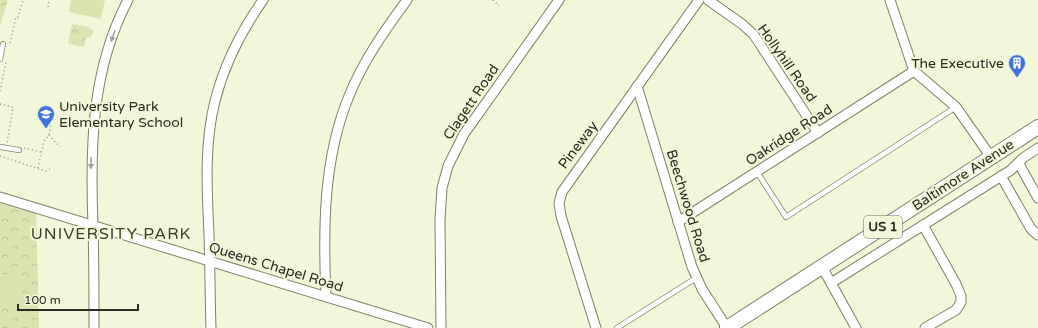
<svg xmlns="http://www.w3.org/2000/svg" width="1038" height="328" font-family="'Varela Round',sans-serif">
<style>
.park{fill:url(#park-crowns)}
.pitch{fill:#dce3b1}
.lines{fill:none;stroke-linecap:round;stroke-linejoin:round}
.service-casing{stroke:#7e8267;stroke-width:6}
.minor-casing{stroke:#7e8267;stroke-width:11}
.primary-casing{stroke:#7e8267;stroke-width:16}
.path{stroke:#929580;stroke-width:1.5;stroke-dasharray:1 3;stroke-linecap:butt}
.service{stroke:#fff;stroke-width:4.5}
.minor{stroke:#fff;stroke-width:9}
.primary{stroke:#fff;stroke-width:14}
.oneway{fill:#a0a09c}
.labels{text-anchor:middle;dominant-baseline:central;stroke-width:4;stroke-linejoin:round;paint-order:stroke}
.shield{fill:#f3f7d9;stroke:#676a59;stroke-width:1}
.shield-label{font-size:13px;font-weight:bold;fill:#2b2d22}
.street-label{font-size:14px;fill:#2b2d22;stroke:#f3f7d9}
.poi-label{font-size:14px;fill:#2b2d22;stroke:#f3f7d9;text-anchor:end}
.quarter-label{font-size:16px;letter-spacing:1px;fill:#3e4129;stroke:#f3f7d9}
</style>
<defs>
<pattern id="park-crowns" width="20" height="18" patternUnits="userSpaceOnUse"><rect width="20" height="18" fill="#dce3b1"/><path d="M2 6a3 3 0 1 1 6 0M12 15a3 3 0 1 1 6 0" fill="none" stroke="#bdc398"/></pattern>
</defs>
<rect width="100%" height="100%" fill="#f3f7d9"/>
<!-- park -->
<g class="park">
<polygon points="0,0 8,0 0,26"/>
<polygon points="72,24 89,27 93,31 92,36 86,38 84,47 68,44"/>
<polygon points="59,118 70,120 69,129 58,128"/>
<polygon points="0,197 36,208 39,328 0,328"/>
</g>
<!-- pitch -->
<g class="pitch">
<polygon points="71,0 105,0 101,19 69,12"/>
<polygon points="0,274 21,274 20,308 0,307"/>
</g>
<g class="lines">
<!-- service casing -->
<g class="service-casing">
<g id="service">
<polyline points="0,59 3,44"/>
<polyline points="0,147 19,150"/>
<polyline points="757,172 786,217 956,107"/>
<polyline points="617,328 696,278"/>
</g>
</g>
<!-- minor casing -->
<g class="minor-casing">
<g id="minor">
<polyline points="708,0 742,24 754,35 818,133"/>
<polyline points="890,0 914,71 956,107 991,157"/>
<polyline points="637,86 692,267 702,289 727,328"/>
<polyline points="1019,164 1038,198"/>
<polyline points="1001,176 1031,229 1038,235"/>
<polyline points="0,197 428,328"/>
<polyline points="678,222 914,71"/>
<polyline points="923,225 956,284 961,296 961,302 956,310 925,328"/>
<polyline points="822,267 856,328"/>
<polyline points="831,283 1011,170 1023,158 1038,148"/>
<path d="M326,297C323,230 323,159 349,96C363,61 385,30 407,0"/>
<path d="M94,328C94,294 94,259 93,225C90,148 91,70 128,0"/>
<path d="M211,328C210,297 210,265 209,234C207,191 204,144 215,101C224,65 242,30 263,0"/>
<polyline points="441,328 440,220 442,188 448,166 464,134 559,0"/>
<polyline points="596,328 561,216 559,203 562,192 699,0"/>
</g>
</g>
<!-- primary casing -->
<g class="primary-casing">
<polyline id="primary" points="727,328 1038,127"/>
</g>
<!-- path -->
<g class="path">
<polyline points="493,0 499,6"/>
<polyline points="48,7 49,0"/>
<polyline points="10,43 16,17 18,17 23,0"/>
<polyline points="0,91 6,62"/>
<polyline points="0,104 13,107 7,143"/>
<polyline points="49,135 60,147"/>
<polyline points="24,148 41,152"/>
<polyline points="0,156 46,171 50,169"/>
<polyline points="38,168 44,141 49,135 51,123 48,122"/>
</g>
<!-- service -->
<use href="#service" class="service"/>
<!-- minor -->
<use href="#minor" class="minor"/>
<!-- primary -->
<use href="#primary" class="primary"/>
</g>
<!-- one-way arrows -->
<defs><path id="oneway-solid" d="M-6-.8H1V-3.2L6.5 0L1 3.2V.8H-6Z"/></defs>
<g class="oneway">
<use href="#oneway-solid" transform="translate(113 36) rotate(109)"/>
<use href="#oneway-solid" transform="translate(91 163) rotate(91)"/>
</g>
<!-- icons -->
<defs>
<g id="building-pin" transform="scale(0.9)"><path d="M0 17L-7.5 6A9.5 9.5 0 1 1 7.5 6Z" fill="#4171e2" stroke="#f3f7d9"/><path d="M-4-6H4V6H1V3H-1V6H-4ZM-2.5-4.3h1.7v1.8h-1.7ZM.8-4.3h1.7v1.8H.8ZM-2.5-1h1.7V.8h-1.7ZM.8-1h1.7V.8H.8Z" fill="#fff"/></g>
<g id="school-pin" transform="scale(0.9)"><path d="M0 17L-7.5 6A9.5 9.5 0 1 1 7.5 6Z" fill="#4171e2" stroke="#f3f7d9"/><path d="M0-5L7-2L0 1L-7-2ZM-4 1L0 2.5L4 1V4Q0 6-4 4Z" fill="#fff"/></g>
</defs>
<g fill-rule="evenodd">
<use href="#building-pin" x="1017" y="63"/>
<use href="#school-pin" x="46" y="114"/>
</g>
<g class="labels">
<!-- shield labels -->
<rect class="shield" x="864" y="216" width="38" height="22" rx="3"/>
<g class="shield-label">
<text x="883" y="227">US 1</text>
</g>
<!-- street labels -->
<g class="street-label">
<text transform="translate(787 63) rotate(55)">Hollyhill Road</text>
<text transform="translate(471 102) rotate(-56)">Clagett Road</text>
<text transform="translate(789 135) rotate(-33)">Oakridge Road</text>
<text transform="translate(578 145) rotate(-53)">Pineway</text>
<text transform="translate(963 175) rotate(-33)">Baltimore Avenue</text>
<text transform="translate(688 206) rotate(73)">Beechwood Road</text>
<text transform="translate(276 267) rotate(17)">Queens Chapel Road</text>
</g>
<!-- poi labels -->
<g class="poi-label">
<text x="1004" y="63">The Executive</text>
<text x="59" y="106" text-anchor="start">University Park<tspan x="59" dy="16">Elementary School</tspan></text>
</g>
<!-- quarter labels -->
<g class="quarter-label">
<text x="111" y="234">UNIVERSITY PARK</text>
</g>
</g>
<!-- scale -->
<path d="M18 304v6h120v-6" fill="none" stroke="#2b2d22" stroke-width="2"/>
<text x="24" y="304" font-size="12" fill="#2b2d22" stroke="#f3f7d9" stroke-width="3" paint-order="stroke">100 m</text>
</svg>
